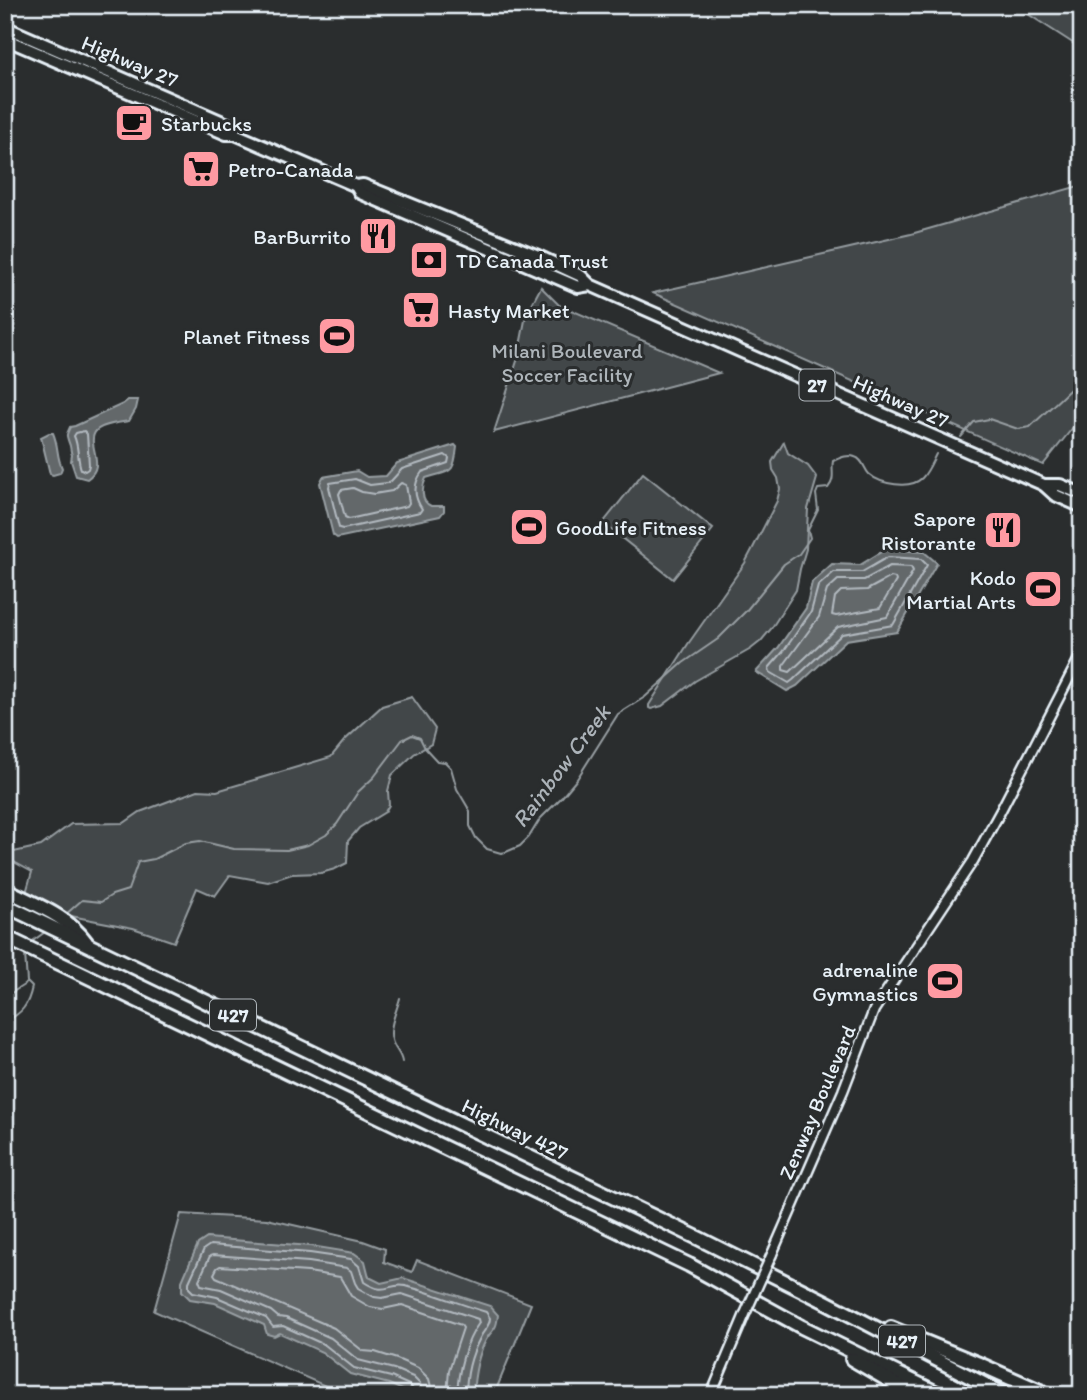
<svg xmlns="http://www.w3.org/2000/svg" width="1087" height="1400" font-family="Itim,sans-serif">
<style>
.green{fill:#424648;stroke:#959ca0;stroke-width:2}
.water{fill:#63686b;stroke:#989fa3;stroke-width:2}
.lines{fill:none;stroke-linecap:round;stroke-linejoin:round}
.shore{stroke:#b3bac0;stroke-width:2}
.stream{stroke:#989fa3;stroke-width:2}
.minor-casing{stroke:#e8f1f8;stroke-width:13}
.major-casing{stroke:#e8f1f8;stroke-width:16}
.highway-casing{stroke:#e8f1f8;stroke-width:18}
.minor{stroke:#2a2d2e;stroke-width:8}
.major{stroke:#2a2d2e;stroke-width:10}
.highway{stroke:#2a2d2e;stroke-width:12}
.minor-bridge-casing{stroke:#e8f1f8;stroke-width:13;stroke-linecap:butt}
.minor-bridge{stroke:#2a2d2e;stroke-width:8}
.labels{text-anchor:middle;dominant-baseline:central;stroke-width:6;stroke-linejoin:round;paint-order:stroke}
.shield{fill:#2a2d2e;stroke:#afb6bb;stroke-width:2}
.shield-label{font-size:19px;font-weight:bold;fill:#e8f1f8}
.street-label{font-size:21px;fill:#e8f1f8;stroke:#2a2d2e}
.poi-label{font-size:21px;fill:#e8f1f8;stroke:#2a2d2e;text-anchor:start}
.park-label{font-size:21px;fill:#aeb5ba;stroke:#2a2d2e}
.water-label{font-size:23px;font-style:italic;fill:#acb3b9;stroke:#2a2d2e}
</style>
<rect width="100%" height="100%" fill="#2a2d2e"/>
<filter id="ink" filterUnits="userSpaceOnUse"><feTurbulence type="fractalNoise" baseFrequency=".0143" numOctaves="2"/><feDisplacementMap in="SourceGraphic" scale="14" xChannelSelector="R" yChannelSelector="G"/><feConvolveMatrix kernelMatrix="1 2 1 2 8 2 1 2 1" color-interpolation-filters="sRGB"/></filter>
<g filter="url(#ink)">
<!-- green -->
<g class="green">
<polygon points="1014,5 1082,5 1082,49"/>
<polygon points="1082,185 1082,416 1043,465 653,293 911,234"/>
<polygon points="541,287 559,305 719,373 494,432 517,361 526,315"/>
<polygon points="784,442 788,453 808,466 817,478 808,509 806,549 800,569 796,590 771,629 761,641 751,649 695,681 662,706 651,709 649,708 649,705 688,644 745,563 754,546 777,501 780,489 778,478 773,470 772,462"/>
<polygon points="643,473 713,529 673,579 603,523"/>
<polygon points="412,697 435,729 431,744 414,754 392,775 388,791 389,805 385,812 359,828 348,841 347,863 335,869 321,873 292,874 268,882 230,875 215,896 197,888 174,942 133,928 71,916 26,893 32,872 5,857 6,847 14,852 41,846 71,824 124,823 140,812 198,790 217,791 331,757 344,741 382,706"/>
<polygon points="181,1214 267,1219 363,1241 385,1249 384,1262 412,1272 417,1260 531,1304 494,1395 346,1395 154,1311"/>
</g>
<!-- water -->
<g class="water">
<path d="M128,400H138L136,409L129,421C120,423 102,424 96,431C85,444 108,465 87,479L76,476L71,461L72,455C70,450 71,447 69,443C66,434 66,436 70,427L75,426L123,404Z"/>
<path d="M49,433H53C59,447 56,455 62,468L60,473L53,475L50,474L41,437Z"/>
<path d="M455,445L457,447C454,475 451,470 426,478C422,486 420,502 431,506C432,506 443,506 444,506V511L440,516L337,538L333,535L320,483L323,477L357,471L367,477L386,476L397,463Z"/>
<polygon points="886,549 924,552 937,563 897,632 846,640 797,686 787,691 756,672 778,648 806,608 812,582 832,564 860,565"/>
<path d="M207,1238L311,1246L354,1253L365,1261L369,1277L381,1283L403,1278L490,1306L498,1315C496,1333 493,1327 486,1340C478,1355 474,1378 473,1395H414L389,1384L350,1374L322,1352L280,1333L274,1336L267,1334L264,1325L215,1303L190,1299L182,1291V1281L198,1244Z"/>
</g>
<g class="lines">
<!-- shore -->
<g class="shore">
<path d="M84,431L87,434L89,465L88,469L85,471L81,469C77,458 79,447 74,436L76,433Z"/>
<path d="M445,455L449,458L448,463L422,472C413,484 414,497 422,509L420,512L343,529L339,528L329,487L330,483L355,479L370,485L387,483L391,481L402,469Z"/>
<polygon points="401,483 406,485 409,503 407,506 349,519 345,517 339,494 341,490 353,488 362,492 374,494 392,491"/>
<polygon points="888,557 921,559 927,565 893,625 842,634 793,680 789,683 770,672 769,668 783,652 811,612 818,586 834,572 862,572"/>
<polygon points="890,566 911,567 913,571 887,617 838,627 790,672 783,670 783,666 819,617 827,590 838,580 864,580"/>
<polygon points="891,577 895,578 896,581 880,608 836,616 832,615 835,597 841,591 867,590"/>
<path d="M414,1395L413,1389L409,1385L391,1377L354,1368L325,1345L283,1326L273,1327L266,1318L217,1297L193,1292L189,1288V1282L204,1249L210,1245L310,1253L351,1259L359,1266L364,1282C387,1297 388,1282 406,1286C432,1293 460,1304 486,1312L490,1318C490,1327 483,1330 480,1338C471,1355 466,1376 466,1395"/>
<path d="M423,1395L420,1384L413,1377L394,1369L358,1360L331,1338L286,1318L278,1317L271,1311L221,1289L201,1285L199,1280L210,1256L213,1255L309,1262L347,1268L351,1271L355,1283L358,1288L374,1297L382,1298L402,1294L478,1319L479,1323C465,1342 458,1371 457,1395"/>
<polyline points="433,1395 429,1379 418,1368 397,1359 375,1352 363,1351 334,1328 216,1277 214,1274 217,1268 220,1266 308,1272 340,1277 351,1296 370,1307 383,1309 402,1305 461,1325 463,1328 449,1370 447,1395"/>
</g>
<!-- stream -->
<g class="stream">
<polyline points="961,437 974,422 989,419 1018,429 1030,427 1082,378"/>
<path d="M65,915L82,900L101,902L112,895L128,890L138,862L154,859L186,843L200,841L234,849L287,850L308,845L326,835L337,824L358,792L374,777L402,740L412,735L420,738L425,748L437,761L445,762L451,768L457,789L470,811V826L476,838L487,849L501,853L506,852L520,846L529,837L540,819L562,797L577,779L618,714L645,697L683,663L718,639L746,611L784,564L799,554L810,538L808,530L818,510L816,494L818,489L828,488C836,479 831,471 833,461C840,458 848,454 855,457C863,459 864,469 869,474C880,484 910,490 922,478C928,472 932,462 936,454"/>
<polyline points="30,943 45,932"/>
<polyline points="5,997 27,983"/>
<path d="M400,998C397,1010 388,1028 392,1040C394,1049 401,1053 402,1062"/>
<path d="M5,1022C22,1013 28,1006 32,987L27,982L25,954"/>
</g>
<!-- minor casing -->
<g class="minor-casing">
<g id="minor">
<polyline points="772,1254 843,1091 874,1010 973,861 1000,812 1082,653"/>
<polyline points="711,1395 745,1314"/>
</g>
</g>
<!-- major casing -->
<g class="major-casing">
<g id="major">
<polyline points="5,27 230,125 235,134"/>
<polyline points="5,39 226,134 235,134 356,186 363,185 538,256 581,276 590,285 1044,485 1055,495 1082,507"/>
<polyline points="356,186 360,193 578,287 590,285"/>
<polyline points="1044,485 1060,485 1082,494"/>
</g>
</g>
<!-- highway casing -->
<g class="highway-casing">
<g id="highway">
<path d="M5,889C33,904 67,915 86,942"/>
<polyline points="5,905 700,1239 822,1300 1005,1395"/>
<polyline points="5,937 689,1265 802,1327 941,1395"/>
<polyline points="891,1328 979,1364 1049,1395"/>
<polyline points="852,1359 914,1395"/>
</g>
</g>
<!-- minor -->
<use href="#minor" class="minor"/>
<!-- major -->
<use href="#major" class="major"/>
<!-- highway -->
<use href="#highway" class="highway"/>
<!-- minor-bridge casing -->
<g class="minor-bridge-casing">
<polyline id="minor-bridge" points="745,1314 772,1254"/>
</g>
<!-- minor-bridge -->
<use href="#minor-bridge" class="minor-bridge"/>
</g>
</g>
<!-- icons -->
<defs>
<g id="cafe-square" transform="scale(2.0125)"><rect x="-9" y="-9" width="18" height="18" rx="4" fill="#ff9aa2" stroke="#2a2d2e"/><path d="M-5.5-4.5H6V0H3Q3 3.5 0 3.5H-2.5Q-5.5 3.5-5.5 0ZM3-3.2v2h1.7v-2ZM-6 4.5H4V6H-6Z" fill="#111"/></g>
<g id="supermarket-square" transform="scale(2.0125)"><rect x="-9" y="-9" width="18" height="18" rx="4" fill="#ff9aa2" stroke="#2a2d2e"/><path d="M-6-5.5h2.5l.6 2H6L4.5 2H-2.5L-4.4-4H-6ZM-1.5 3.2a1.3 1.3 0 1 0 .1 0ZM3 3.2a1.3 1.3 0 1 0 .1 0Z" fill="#111"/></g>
<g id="restaurant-square" transform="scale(2.0125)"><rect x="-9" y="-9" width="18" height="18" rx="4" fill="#ff9aa2" stroke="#2a2d2e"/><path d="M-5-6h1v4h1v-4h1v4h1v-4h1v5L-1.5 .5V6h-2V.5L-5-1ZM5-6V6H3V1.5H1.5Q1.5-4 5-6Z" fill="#111"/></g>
<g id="bank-square" transform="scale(2.0125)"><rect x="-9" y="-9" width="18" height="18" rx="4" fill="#ff9aa2" stroke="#2a2d2e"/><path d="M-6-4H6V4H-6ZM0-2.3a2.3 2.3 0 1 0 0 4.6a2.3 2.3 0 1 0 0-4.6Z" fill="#111"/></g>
<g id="stadium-square" transform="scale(2.0125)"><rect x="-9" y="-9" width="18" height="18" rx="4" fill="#ff9aa2" stroke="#2a2d2e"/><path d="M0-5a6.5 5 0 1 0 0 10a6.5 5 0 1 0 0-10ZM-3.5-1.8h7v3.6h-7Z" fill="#111"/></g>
</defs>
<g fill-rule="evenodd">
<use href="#cafe-square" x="134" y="123"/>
<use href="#supermarket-square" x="201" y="169"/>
<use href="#restaurant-square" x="378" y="236"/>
<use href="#bank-square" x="429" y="260"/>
<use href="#supermarket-square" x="421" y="310"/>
<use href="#stadium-square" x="337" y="336"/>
<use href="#stadium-square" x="529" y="527"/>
<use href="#restaurant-square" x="1003" y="530"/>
<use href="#stadium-square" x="1043" y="589"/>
<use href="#stadium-square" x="945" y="981"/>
</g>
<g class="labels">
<!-- shield labels -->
<g class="shield">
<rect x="799.5" y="369.5" width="35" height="31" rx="5"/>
<rect x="210" y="999.5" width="46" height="31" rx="5"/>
<rect x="879" y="1325.5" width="46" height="31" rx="5"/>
</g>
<g class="shield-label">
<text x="817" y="385">27</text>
<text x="233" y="1015">427</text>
<text x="902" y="1341">427</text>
</g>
<!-- street labels -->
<g class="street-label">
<text transform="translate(130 61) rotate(23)">Highway 27</text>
<text transform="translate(901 401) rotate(24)">Highway 27</text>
<text transform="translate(817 1102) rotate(-67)">Zenway Boulevard</text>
<text transform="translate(515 1129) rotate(26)">Highway 427</text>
</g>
<!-- poi labels -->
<g class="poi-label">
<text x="161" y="123">Starbucks</text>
<text x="228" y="169">Petro-Canada</text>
<text x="351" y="236" text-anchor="end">BarBurrito</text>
<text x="456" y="260">TD Canada Trust</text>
<text x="448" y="310">Hasty Market</text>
<text x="310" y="336" text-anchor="end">Planet Fitness</text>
<text x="976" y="518" text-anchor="end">Sapore<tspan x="976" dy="24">Ristorante</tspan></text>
<text x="556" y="527">GoodLife Fitness</text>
<text x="1016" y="577" text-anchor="end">Kodo<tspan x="1016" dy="24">Martial Arts</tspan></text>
<text x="918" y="969" text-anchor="end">adrenaline<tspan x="918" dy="24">Gymnastics</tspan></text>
</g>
<!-- park labels -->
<g class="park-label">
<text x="567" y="350">Milani Boulevard<tspan x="567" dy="24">Soccer Facility</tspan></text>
</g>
<!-- water labels -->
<g class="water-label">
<text transform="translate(561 766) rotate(-53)">Rainbow Creek</text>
</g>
</g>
<!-- margin -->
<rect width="1087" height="1400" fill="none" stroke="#2a2d2e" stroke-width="28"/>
<rect x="14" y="14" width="1059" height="1372" fill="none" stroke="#e8f1f8" stroke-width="2.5" filter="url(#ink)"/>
</svg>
